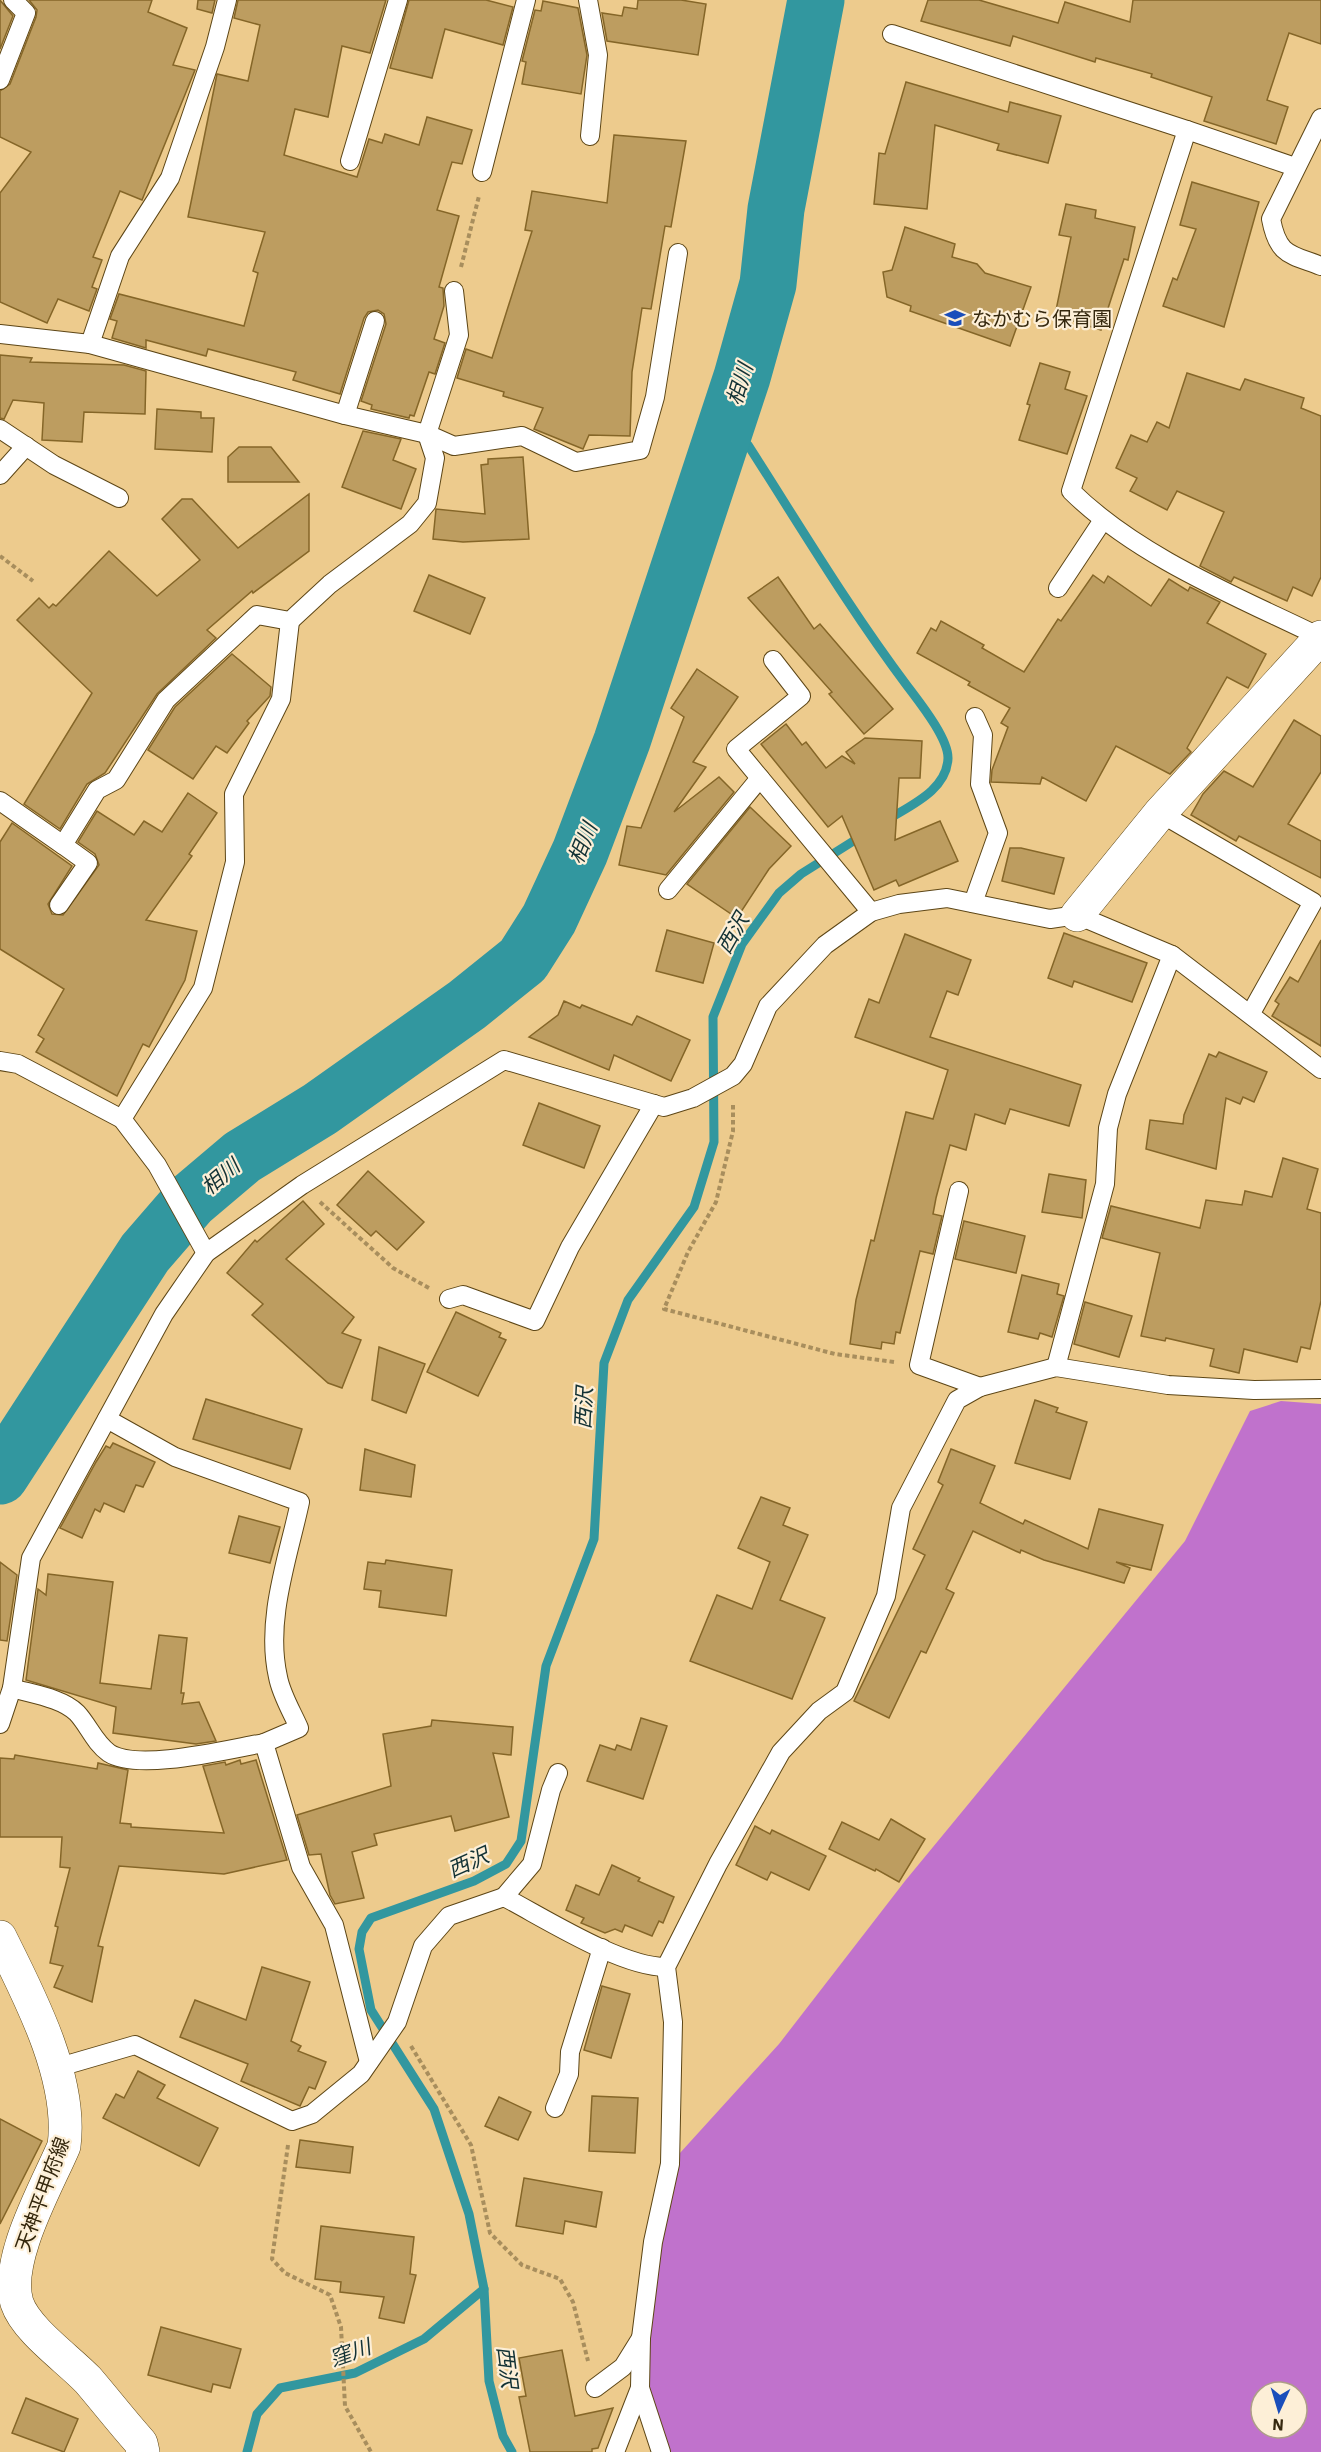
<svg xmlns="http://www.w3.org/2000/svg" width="1321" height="2452" font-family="'IBM Plex Sans','Noto Sans JP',sans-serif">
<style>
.forest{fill:#c072cc;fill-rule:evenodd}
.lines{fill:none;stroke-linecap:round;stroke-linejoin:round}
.stream{stroke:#32979f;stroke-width:9}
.river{stroke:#32979f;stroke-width:57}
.building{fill:#bd9d60;stroke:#856628;stroke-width:1.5}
.lane-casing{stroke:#5d4616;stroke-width:20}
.street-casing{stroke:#5d4616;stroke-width:34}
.secondary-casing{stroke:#5d4616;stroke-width:34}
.path{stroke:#a88e5d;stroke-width:4;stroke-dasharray:4.5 3;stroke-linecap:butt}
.lane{stroke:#fff;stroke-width:18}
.street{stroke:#fff;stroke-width:33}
.secondary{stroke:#fff;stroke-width:33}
.labels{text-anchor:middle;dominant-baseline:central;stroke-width:4.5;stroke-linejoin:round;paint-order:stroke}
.poi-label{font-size:20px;fill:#35280e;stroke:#fdefd7;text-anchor:start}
.street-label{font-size:20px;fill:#35280e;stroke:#fdefd7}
.water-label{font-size:21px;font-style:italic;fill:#133235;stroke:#fdefd7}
</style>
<rect width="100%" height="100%" fill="#edcb8d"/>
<!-- forest -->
<path class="forest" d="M1281,1401L1321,1404V2452H661L641,2338L670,2164L779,2044L905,1881L1185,1541L1250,1411ZM1261,2392H1297V2428H1261Z"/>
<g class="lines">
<!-- stream -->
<g class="stream">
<path d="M726,428L748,445C800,526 850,610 908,687C920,703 948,738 948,758C947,790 911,805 887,820"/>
<polyline points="247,2452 257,2414 280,2388 355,2373 424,2339 484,2289"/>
<polyline points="512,2452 503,2436 489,2381 484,2289 469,2214 434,2109 371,2010 359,1949 362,1932 371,1918 474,1881 506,1864 521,1841 546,1666 594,1539 604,1363 628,1300 694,1207 714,1142 713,1017 742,944 779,893 801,874 863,835"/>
</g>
<!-- river -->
<polyline class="river" points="0,1476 145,1253 190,1201 242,1157 320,1109 467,1005 523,960 549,919 580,852 622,741 742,377 768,284 776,209 816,0"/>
</g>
<!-- building -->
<g class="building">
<polygon points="0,0 13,16 0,49"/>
<polygon points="29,0 152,0 148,12 187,28 173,65 195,70 142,200 120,191 93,257 102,260 92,287 97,289 89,311 58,299 47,323 0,302 0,193 31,152 0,137 0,91 10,84 36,17 37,10"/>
<polygon points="198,0 215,0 212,13 197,9"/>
<polygon points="238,0 386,0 370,53 342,46 328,117 295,109 284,155 357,177 369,139 382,143 385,134 419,145 427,117 472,130 462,164 452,162 437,210 459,216 439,287 443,288 444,306 434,339 445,343 435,374 429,372 414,416 410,415 409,418 371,409 372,405 361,401 386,324 384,314 378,310 368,312 364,318 340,394 293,380 296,372 208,349 206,356 146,340 146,348 112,338 117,321 110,319 119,294 244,326 258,273 253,271 265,232 188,217 217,74 248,81 260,25 234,18"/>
<polygon points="409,0 486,0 513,7 503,45 445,29 432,78 390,68"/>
<polygon points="638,0 681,0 706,4 698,55 607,41 602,13 622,16 624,7 637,9"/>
<polygon points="928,0 979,0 1058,23 1065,2 1130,22 1133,0 1321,0 1321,44 1289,33 1267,100 1288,107 1276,144 1204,121 1212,97 1151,77 1152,74 1096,58 1095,62 1013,36 1010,46 921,21"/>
<polygon points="543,1 578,8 587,55 581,94 522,84 526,62 522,61 535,10 541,11"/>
<polygon points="906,82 1008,112 1010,102 1061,116 1048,163 997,150 999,144 935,125 927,209 874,204 879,153 885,154"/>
<polygon points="614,135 686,141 671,227 665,226 651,309 642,308 632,372 630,436 589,435 583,449 534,429 543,408 503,396 504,392 457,378 466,349 492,358 532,231 525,230 532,191 607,203"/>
<polygon points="1192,182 1259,202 1224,327 1163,306 1173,278 1177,280 1196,229 1180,225"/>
<polygon points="1066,204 1096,210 1095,218 1135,227 1128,260 1124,259 1101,330 1055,315 1071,237 1059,235"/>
<polygon points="905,227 955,244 952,257 977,264 985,273 1031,287 1010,346 910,311 911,306 887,297 883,272 892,270"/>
<polygon points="0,355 32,358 30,362 124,365 146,371 145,414 84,412 82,442 42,440 44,403 13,400 4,419 0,418"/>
<polygon points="1040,363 1070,372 1065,389 1087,396 1067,454 1019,440 1030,405 1027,404"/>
<polygon points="1187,373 1240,390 1245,379 1304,398 1301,408 1321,416 1321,577 1312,596 1293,587 1287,601 1234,577 1231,582 1200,566 1224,512 1177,491 1167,510 1130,491 1137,478 1116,468 1131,435 1147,442 1157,422 1169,428"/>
<polygon points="157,409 201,412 201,418 214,418 212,452 155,449"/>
<polygon points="363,431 401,439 393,460 416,469 401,509 342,487"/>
<polygon points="239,447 271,447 299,482 228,482 228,457"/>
<polygon points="523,457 529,539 463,542 433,539 436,509 485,514 481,465 488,464 488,459"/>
<polygon points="309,494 309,551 253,593 252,591 207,630 216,638 157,694 105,773 87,784 60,829 24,804 92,693 17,620 39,598 49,608 53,604 56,606 109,551 157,596 200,560 162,519 182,499 192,499 238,548"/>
<polygon points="429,575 485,598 470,634 414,611"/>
<polygon points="1093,575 1104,583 1108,576 1151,606 1169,579 1188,591 1190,587 1220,602 1207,623 1266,654 1248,688 1227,677 1187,748 1191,752 1170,774 1116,746 1086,801 1042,777 1040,784 991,782 992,770 1008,727 1001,723 1010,708 968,685 970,682 917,653 931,628 936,631 941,621 984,645 982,648 1024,672 1058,619 1061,621"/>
<polygon points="778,577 814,629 820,624 893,709 864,734 829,694 832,692 748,598"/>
<polygon points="232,654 271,687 270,696 247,721 249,723 227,753 216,746 193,779 148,750 175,707"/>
<polygon points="697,669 738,697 693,762 706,767 674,812 719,777 734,792 666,875 619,865 627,826 641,828 684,717 671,708"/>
<polygon points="1294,720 1321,736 1321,772 1288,824 1321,841 1321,878 1239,836 1236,841 1191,815 1203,794 1224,771 1253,787"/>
<polygon points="786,724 802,745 806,742 826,768 842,756 855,764 846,752 865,738 922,741 920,778 899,778 895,840 940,821 958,861 899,886 896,880 874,890 842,816 828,827 761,744"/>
<polygon points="188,793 217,813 189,854 192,856 146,920 197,931 185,980 149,1047 143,1044 117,1096 36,1052 44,1039 38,1035 64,989 0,949 0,842 12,823 72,866 48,904 52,914 63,915 99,865 95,854 78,842 97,811 134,835 144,821 162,832"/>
<polygon points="750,807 791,846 769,869 737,918 687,884"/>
<polygon points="1010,848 1021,848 1064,858 1054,894 1002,881"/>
<polygon points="667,930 714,943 703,983 656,971"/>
<polygon points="1064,933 1147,963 1132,1002 1074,981 1072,987 1048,978"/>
<polygon points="905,934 971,960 958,995 947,991 930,1037 1081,1085 1069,1126 1010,1109 1005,1124 975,1114 966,1150 950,1145 936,1198 933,1214 942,1216 933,1254 920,1251 900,1333 896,1332 894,1344 882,1342 881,1349 850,1344 856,1300 871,1240 874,1241 906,1112 933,1119 948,1070 855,1037 869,999 879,1003"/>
<polygon points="1321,940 1321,1046 1272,1016 1279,1004 1275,1001 1290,977 1298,982"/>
<polygon points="564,1001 580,1008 582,1005 632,1025 637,1016 690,1040 671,1081 614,1055 609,1070 529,1037 558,1015"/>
<polygon points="1219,1052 1267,1072 1254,1102 1243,1097 1240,1104 1226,1098 1216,1169 1146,1149 1150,1120 1183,1124 1184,1115 1209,1054 1216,1057"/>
<polygon points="539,1103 600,1126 584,1168 523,1145"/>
<polygon points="1283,1158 1318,1169 1307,1209 1321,1213 1321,1301 1310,1349 1301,1347 1297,1362 1244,1349 1239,1373 1210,1366 1214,1349 1166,1338 1165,1341 1141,1336 1160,1253 1102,1238 1111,1206 1200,1228 1206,1200 1242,1205 1245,1191 1272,1197"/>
<polygon points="368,1171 424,1222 397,1250 376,1231 371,1236 337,1205"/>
<polygon points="1049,1174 1086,1180 1082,1218 1042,1212"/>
<polygon points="303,1201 324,1224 286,1259 354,1317 342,1333 361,1340 342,1388 328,1383 252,1315 263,1304 227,1273 255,1240 257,1242"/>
<polygon points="964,1221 1025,1236 1016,1273 955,1259"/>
<polygon points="1022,1275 1059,1284 1057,1294 1064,1296 1052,1337 1040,1333 1038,1339 1008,1332"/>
<polygon points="1085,1302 1132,1316 1119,1357 1074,1344"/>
<polygon points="456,1312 501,1333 499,1337 506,1340 478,1396 427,1372"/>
<polygon points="379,1347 425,1364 406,1413 372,1400"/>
<polygon points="206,1399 302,1429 290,1469 193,1439"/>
<polygon points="1035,1400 1058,1408 1056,1412 1087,1422 1070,1479 1015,1463"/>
<polygon points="113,1443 155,1462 143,1487 136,1485 124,1512 104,1503 100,1512 95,1509 82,1538 60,1528 96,1462 106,1446 110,1448"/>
<polygon points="365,1449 415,1465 411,1497 360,1490"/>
<polygon points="951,1449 995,1466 980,1503 1023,1524 1025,1520 1088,1549 1099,1509 1163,1525 1151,1570 1116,1562 1130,1568 1124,1583 1044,1560 1021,1550 1020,1553 973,1531 946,1589 954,1593 926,1653 921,1651 889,1718 854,1701 925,1555 913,1549 943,1485 938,1482"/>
<polygon points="761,1497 790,1508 783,1525 808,1535 780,1600 825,1618 792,1699 690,1661 717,1595 752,1609 770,1562 738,1548"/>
<polygon points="239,1516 280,1527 270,1563 229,1553"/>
<polygon points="386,1560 452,1570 446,1616 379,1607 381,1591 364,1589 368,1562 385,1564"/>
<polygon points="0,1562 17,1575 7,1641 0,1640"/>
<polygon points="48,1574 113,1582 100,1683 151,1689 159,1635 187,1638 181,1693 184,1693 182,1704 199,1702 216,1741 196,1744 113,1733 116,1707 26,1680 38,1589 46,1595"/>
<polygon points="641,1718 667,1726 643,1799 587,1781 600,1745 615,1750 617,1745 631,1750"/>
<polygon points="432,1720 513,1727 511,1755 493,1753 509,1817 455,1831 451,1816 374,1834 377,1845 352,1852 364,1898 335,1904 330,1895 321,1854 309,1855 297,1815 391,1786 383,1734 431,1726"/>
<polygon points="15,1755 97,1769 98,1763 128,1770 120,1823 131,1824 131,1827 224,1833 203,1766 225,1762 226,1765 240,1760 241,1764 256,1760 287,1860 224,1874 119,1866 98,1946 103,1947 92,2002 54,1987 63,1966 50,1963 58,1927 55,1926 70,1868 60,1867 62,1837 0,1837 0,1758 14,1759"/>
<polygon points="891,1819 925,1839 899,1882 876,1869 875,1871 829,1849 842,1822 879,1840"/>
<polygon points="755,1826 770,1834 772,1830 826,1856 809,1890 771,1872 767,1880 736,1865"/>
<polygon points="612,1865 640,1878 638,1881 674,1897 663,1923 659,1921 652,1936 625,1925 622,1932 615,1929 605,1933 581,1923 584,1918 566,1910 576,1885 599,1895"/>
<polygon points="262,1967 310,1982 291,2041 301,2046 298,2051 326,2062 315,2089 309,2087 300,2106 241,2081 248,2064 180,2037 195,2000 246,2020"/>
<polygon points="602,1986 630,1994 611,2058 584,2050"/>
<polygon points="138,2071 165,2085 157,2098 218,2128 199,2166 103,2118 116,2094 124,2098"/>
<polygon points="592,2096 638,2098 635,2153 589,2151"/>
<polygon points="499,2097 531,2112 518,2140 485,2126"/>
<polygon points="0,2119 42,2141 0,2224"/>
<polygon points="300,2140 353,2147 350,2173 296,2167"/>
<polygon points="524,2178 602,2192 596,2227 565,2221 563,2234 516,2226"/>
<polygon points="321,2226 414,2237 410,2274 416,2275 404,2323 379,2318 384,2297 340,2292 341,2282 315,2279"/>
<polygon points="161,2327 241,2349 230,2388 213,2384 211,2392 148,2375"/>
<polygon points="562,2350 575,2416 613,2408 598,2448 592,2449 592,2452 530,2452 519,2397 526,2396 519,2358"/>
<polygon points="26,2398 78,2419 64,2452 12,2433"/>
</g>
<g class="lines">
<!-- lane casing -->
<g class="lane-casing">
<g id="lane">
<polyline points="588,0 598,55 590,136"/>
<polyline points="892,34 1187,130"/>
<polyline points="0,80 26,13 13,0"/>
<path d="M1321,118L1271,219C1278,256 1290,254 1321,266"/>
<polyline points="350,161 398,0"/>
<path d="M1295,167L1187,130L1071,491C1138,557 1236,596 1320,637L1321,632"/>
<polyline points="482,172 526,0"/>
<polyline points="0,334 90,344 345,415 427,434 454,446 522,436 576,462 640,450 655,397 678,253"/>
<polyline points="90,344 120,256 170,178 215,47 227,0"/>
<polyline points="345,415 375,321"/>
<polyline points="0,429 54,465 119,498"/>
<polyline points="0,475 26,446"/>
<polyline points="1058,588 1103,520"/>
<polyline points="773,660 801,696 736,749 871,912"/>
<polyline points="0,801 63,845 97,790 116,780 166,700 257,615 290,621 330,584 410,524 427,503 435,458 427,434 459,335 454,291"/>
<polyline points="1160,813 1313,902 1251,1013"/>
<polyline points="668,890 760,778"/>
<polyline points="973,903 998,833 980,784 983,735 975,717"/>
<polyline points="59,905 88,863 63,845"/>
<polyline points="1172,955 1321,1069"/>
<polyline points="0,1061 18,1064 122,1119 157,1165 206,1253"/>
<polyline points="122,1119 203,988 235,862 234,794 281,699 290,621"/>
<polyline points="959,1191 919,1365 980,1387"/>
<polyline points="449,1299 463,1295 535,1321 570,1247 654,1104"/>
<path d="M107,1419L175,1457L300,1502C288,1558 265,1620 278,1677C281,1694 292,1712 299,1728L264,1743L301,1867L334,1925L369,2062"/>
<path d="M12,1688C32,1694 62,1698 77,1713C89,1726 94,1742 109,1753C138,1772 229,1749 264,1743"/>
<polyline points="0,1724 12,1688 31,1558 164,1314 206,1253 302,1185 504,1060 664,1107 693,1098 733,1076 743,1064 768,1006 825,945 871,912 899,904 947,898 1050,919 1077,915 1172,955 1117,1094 1108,1128 1105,1184 1056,1367"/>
<polyline points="504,1897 532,1864 551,1790 558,1773"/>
<path d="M56,2068L135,2045L292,2121L312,2114L361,2074L397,2022L423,1946L449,1916L504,1897C546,1919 621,1967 666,1967"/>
<polyline points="555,2108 569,2074 570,2052 602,1948"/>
<polyline points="595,2388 623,2367 641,2338"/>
<polyline points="615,2452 640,2388"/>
<polyline points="661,2452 640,2388 641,2338 653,2242 670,2164 673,2022 666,1967 718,1864 781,1752 819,1711 845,1692 886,1596 901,1508 957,1400 980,1387 1056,1367 1168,1385 1254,1390 1321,1389"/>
</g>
</g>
<!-- street casing -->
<g class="street-casing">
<polyline id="street" points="1077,915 1160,813 1321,637"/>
</g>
<!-- secondary casing -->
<g class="secondary-casing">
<path id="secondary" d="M0,1937C30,1997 73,2079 64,2146C47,2186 4,2260 17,2303C26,2330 68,2359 88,2380C106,2401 123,2423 141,2443L143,2452"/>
</g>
<!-- path -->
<g class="path">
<polyline points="461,267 479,196"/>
<polyline points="0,556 33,581"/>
<polyline points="733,1105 733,1131 716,1202 688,1252 664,1309 835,1354 894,1362"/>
<polyline points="320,1202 393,1268 429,1288"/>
<polyline points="411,2046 471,2145 490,2233 522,2265 560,2279 573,2302 588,2361"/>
<polyline points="288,2145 272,2259 285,2273 330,2295 341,2327 345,2406 371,2452"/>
</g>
<!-- lane -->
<use href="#lane" class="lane"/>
<!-- street -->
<use href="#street" class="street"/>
<!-- secondary -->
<use href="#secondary" class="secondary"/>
</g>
<!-- icons -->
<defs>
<g id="school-bare" transform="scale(1.62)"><path d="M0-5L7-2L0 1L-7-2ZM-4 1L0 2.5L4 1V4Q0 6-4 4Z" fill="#1a4ebb" stroke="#fdefd7" stroke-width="2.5" paint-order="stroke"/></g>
</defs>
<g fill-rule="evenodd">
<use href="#school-bare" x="955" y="318"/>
</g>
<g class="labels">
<!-- poi labels -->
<g class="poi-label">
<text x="972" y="318">なかむら保育園</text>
</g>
<!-- street labels -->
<g class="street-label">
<text transform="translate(42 2194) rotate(-70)">天神平甲府線</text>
</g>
<!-- water labels -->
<g class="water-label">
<text transform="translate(739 384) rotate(-73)">相川</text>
<text transform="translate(582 843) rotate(-68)">相川</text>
<text transform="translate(732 933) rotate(-60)">西沢</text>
<text transform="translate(220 1176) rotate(-40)">相川</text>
<text transform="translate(583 1408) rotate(-87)">西沢</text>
<text transform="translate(468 1862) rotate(-24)">西沢</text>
<text transform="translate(350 2352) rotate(-19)">窪川</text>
<text transform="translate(508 2367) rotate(83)">西沢</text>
</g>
</g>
<!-- north arrow -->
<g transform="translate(1279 2410) rotate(184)"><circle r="28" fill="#fdefd7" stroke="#ad9f87" stroke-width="1.5"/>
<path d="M0-4.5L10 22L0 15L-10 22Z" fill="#1a4ebb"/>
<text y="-9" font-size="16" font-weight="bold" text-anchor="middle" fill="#35280e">N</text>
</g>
</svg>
